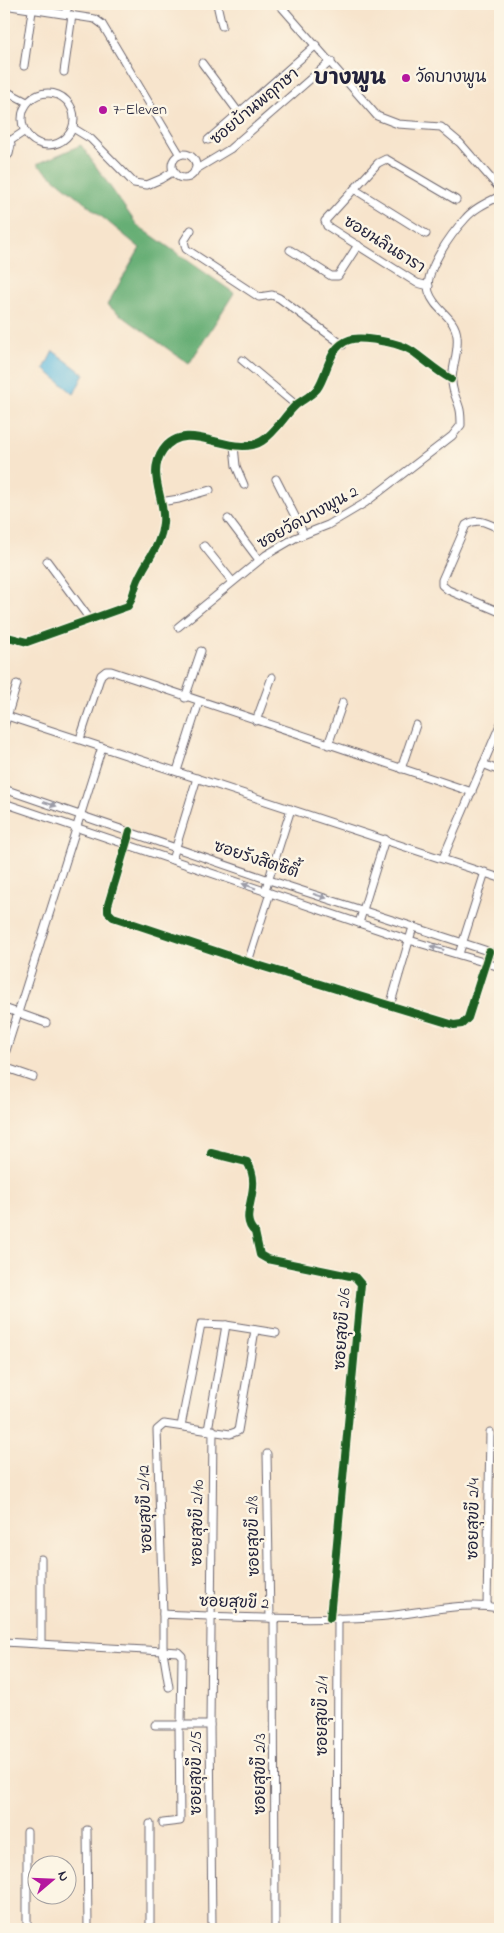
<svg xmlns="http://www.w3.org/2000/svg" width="504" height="1933" font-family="'Indie Flower','Playpen Sans Thai',sans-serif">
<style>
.forest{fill:#66ae75;stroke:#446858}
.water{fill:#62bce0;stroke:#426f8e}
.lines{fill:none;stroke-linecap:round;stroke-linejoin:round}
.street-casing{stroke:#6d666e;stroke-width:9}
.street{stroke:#fff;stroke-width:7}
.cycleway-casing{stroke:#fcf5e5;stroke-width:11}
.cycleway{stroke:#1b5e20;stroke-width:8}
.oneway{fill:#9c9ca7}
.poi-dot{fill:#b5179e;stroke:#fcf5e5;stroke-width:2}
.labels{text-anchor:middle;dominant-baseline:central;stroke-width:5;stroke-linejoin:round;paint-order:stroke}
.poi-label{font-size:16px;fill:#22223b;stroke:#fcf5e5;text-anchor:start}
.street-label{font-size:16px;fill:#22223b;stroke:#fcf5e5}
.district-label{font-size:21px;font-weight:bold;fill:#22223b;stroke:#fcf5e5}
</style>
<rect width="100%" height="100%" fill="#fcf5e5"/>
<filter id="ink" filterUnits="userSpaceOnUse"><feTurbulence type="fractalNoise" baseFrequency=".02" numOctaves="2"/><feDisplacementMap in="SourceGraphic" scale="10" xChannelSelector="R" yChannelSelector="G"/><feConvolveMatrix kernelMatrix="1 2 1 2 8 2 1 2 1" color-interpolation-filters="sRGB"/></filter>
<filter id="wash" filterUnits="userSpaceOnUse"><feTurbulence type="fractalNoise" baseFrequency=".0096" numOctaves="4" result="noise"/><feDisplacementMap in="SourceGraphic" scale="20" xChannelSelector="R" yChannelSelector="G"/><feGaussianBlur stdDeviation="1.12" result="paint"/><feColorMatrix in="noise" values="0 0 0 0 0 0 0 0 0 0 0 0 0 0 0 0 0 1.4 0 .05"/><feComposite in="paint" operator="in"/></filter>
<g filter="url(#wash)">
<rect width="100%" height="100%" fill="#f7e4cc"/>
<!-- forest -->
<polygon class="forest" points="81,145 137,225 234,293 189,364 107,305 140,248 37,164"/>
<!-- water -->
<polygon class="water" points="53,351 84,374 74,394 44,369"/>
</g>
<g filter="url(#ink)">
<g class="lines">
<!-- street casing -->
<g class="street-casing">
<g id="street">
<polyline points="217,4 222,26"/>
<polyline points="279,4 377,116 398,124 441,127 460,143 500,189"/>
<polyline points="4,5 95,19 102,24 180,155"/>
<polyline points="65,13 70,4"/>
<polyline points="202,63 239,113"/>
<polyline points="24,66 32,11"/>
<polyline points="64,72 72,15"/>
<polyline points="4,90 27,102"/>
<circle cx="48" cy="119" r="26"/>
<polyline points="73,128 91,139 134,183 147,185 161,179 174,171"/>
<polyline points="4,135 11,145 9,154 4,159"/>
<polyline points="208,140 316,45"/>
<polyline points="10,141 25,131"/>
<circle cx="184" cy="166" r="12"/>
<polyline points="195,170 230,149 331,61"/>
<polyline points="354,189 426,234"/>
<polyline points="191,230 184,241 186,249 259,297 272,295 279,298 343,345"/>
<polyline points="290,250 331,276 338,276 358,245"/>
<polyline points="429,286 417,283 327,226 325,221 378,163 386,159 456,200"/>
<polyline points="242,360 296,405"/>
<polyline points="234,446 236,466 244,485"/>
<polyline points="276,479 304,534"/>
<polyline points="160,502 179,499 210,490"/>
<polyline points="228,519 259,560"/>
<path d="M500,529C487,523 478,517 466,525L442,580V585L448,590L500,612"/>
<polyline points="204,546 232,581"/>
<polyline points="47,561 89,618"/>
<path d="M178,627L266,555L295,538L328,525L365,503L452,436L461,425C461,421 461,415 460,410C458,400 452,393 452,381C452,367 459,351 457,336C455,316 435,311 429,292C423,272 452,233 465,219C474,208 488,202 500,196"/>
<path d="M4,636L27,642L128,606C133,598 133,593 136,585C143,563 161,548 163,523C166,499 146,474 163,450C187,416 232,460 262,441C276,432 284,416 296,405C302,400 311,396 317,389C328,374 328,347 349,340C357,337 368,339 376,340C388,342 401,344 412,351C425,360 436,371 451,379"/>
<polyline points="185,698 201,651"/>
<polyline points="7,716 500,878"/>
<polyline points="256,721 272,677"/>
<polyline points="4,727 17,684"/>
<polyline points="80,739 101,675 106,671 111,671 472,792"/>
<polyline points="328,745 343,702"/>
<polyline points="483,764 500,771"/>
<polyline points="401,769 416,725"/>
<polyline points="177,771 199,702"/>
<polyline points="4,789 269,880 500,955"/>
<polyline points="4,803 409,940 500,967"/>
<polyline points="130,831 108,905 108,912 113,917 248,962 454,1025 462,1024 468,1018 489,952"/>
<polyline points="443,858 500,725"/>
<polyline points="172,860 197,778"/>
<polyline points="265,891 291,809"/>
<polyline points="359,923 385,839"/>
<polyline points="459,954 485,872"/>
<polyline points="248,962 270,893"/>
<polyline points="390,1006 413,927"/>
<polyline points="4,1008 46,1023"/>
<polyline points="4,1057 102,747"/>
<polyline points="4,1067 33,1077"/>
<path d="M211,1153L247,1162C265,1189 236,1216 255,1232L260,1255L267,1259L355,1277L361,1284L330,1618"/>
<polyline points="181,1426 201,1324 226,1325 276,1333"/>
<polyline points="208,1430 226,1325"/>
<polyline points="267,1454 270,1618"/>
<polyline points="487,1606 490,1432"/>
<polyline points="163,1614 157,1430 164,1424 230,1434 238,1431 255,1330"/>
<polyline points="274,1618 275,1929"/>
<path d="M4,1642L163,1651V1614C232,1617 302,1621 372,1617C417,1615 454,1601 500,1608"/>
<polyline points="41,1644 41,1559"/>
<polyline points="169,1687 163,1651 178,1652 182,1656 181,1725"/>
<polyline points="155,1725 210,1725"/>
<polyline points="163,1823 180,1821 179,1725"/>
<polyline points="150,1824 150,1929"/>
<polyline points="87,1830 88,1929"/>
<polyline points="27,1929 27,1832"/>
<polyline points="212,1929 210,1725 213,1430"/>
<polyline points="337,1929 338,1618"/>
</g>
</g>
<!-- street -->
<use href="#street" class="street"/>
<!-- cycleway casing -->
<g class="cycleway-casing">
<g id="cycleway">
<path d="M4,636L27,642L128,606C133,598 133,593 136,585C143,563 161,548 163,523C166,499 146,474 163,450C187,416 232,460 262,441C276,432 284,416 296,405C302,400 311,396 317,389C328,374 328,347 349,340C357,337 368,339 376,340C388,342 401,344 412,351C425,360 436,371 451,379"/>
<polyline points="130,831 108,905 108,912 113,917 248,962 454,1025 462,1024 468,1018 489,952"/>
<path d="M211,1153L247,1162C265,1189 236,1216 255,1232L260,1255L267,1259L355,1277L361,1284L330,1618"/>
</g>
</g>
<!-- cycleway -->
<use href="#cycleway" class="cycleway"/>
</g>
<!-- one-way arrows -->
<defs><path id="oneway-solid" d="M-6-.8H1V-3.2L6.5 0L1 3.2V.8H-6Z" transform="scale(1.25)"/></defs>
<g class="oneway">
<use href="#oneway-solid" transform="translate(50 804) rotate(18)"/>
<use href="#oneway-solid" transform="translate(249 886) rotate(-161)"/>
<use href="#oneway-solid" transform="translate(320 896) rotate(18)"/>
<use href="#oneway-solid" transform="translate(437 948) rotate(-164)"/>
</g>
</g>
<!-- markers -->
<g class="poi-dot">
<circle cx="406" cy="78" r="5"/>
<circle cx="103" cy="110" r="5"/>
</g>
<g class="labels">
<!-- poi labels -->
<g class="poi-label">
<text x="416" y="78">วัดบางพูน</text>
<text x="113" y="110">7-Eleven</text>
</g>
<!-- street labels -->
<g class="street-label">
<text transform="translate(255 107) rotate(-40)">ซอยบ้านพฤกษา</text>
<text transform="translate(384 245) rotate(32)">ซอยนลินธารา</text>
<text transform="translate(308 518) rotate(-29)">ซอยวัดบางพูน 2</text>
<text transform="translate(256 860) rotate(18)">ซอยรังสิตซิตี้</text>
<text transform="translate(343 1329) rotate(-86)">ซอยสุขขี 2/6</text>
<text transform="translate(146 1509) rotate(-92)">ซอยสุขขี 2/12</text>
<text transform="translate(474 1519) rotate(-89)">ซอยสุขขี 2/4</text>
<text transform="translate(198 1523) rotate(-89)">ซอยสุขขี 2/10</text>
<text transform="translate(254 1536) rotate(-91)">ซอยสุขขี 2/8</text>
<text transform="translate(234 1603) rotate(2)">ซอยสุขขี 2</text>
<text transform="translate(323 1716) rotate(-90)">ซอยสุขขี 2/1</text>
<text transform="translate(197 1773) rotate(-90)">ซอยสุขขี 2/5</text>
<text transform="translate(261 1774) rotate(-90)">ซอยสุขขี 2/3</text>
</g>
<!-- district labels -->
<g class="district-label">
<text x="350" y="79">บางพูน</text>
</g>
</g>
<!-- margin -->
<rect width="504" height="1933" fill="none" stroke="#fcf5e5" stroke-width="20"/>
<!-- north arrow -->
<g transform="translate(52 1880) rotate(71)"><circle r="24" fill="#fcf5e5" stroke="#a5a1a1"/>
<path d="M0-4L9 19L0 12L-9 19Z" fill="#b5179e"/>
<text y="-8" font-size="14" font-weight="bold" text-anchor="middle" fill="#22223b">N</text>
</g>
</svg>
